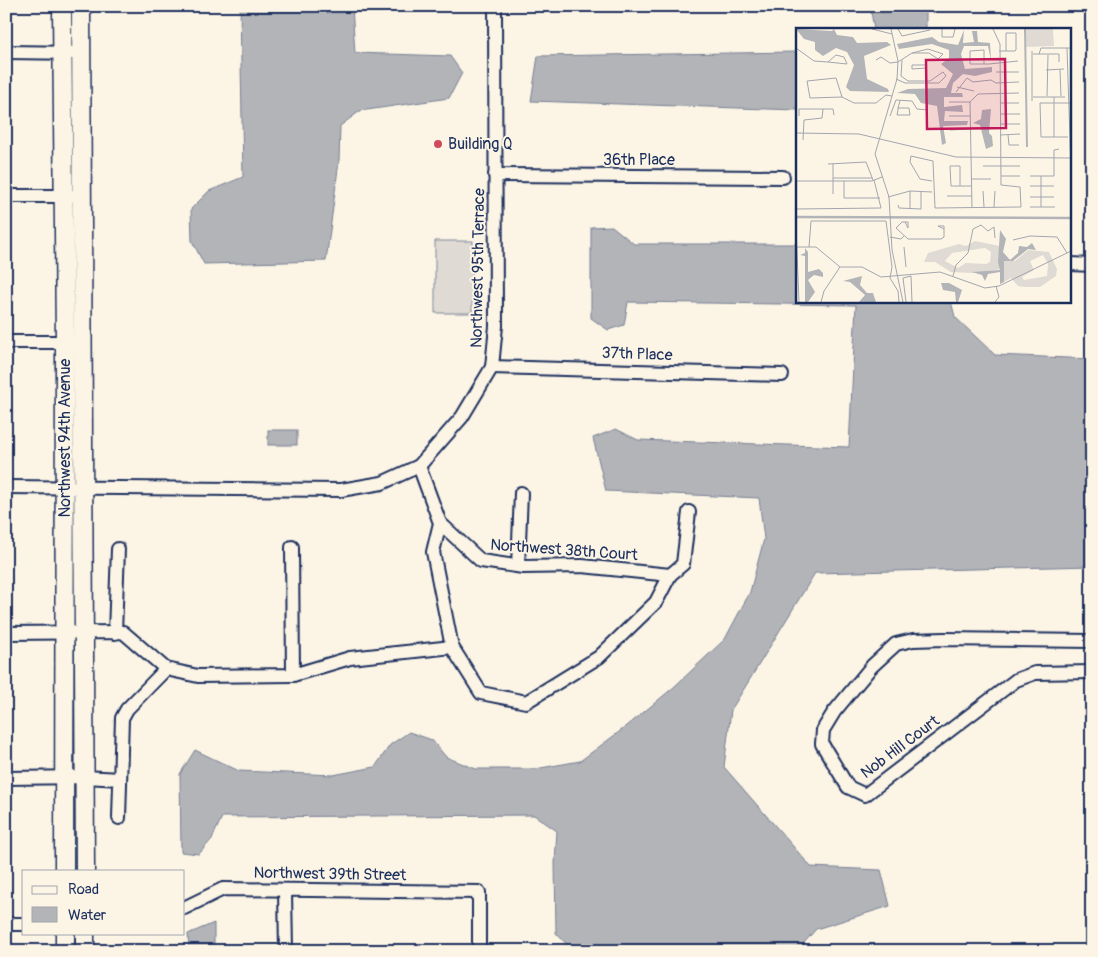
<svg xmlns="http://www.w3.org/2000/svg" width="1098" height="957" font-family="Pangolin,sans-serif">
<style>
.green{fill:#dfdbd4;stroke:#7d8599}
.water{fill:#b2b4b8;stroke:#767f94}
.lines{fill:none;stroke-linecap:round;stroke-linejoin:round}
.street-casing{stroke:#1b2f5e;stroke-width:16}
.secondary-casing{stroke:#1b2f5e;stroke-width:21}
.street{stroke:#fcf5e5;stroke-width:12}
.secondary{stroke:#fcf5e5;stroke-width:18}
.poi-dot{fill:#d1495b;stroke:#fcf5e5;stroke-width:2}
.labels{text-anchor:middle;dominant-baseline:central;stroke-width:4;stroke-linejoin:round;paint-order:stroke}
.poi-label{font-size:16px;fill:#1b2f5e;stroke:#fcf5e5;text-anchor:start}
.street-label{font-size:16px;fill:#1b2f5e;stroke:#fcf5e5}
.inset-river{fill:none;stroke:#b2b4b8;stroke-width:2.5}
.inset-road{fill:none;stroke:#a2a6af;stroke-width:1}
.view{fill:#c2185b;fill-opacity:0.15;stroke:#c2185b;stroke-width:2.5}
.inset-edge{fill:none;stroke:#1b2f5e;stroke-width:2.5}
</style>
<rect width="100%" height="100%" fill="#fcf5e5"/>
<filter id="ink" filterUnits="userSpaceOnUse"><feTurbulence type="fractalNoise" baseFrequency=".02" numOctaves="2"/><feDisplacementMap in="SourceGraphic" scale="10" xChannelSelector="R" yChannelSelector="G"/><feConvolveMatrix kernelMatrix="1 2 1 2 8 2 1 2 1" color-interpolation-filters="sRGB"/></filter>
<g filter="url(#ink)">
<!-- green -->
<polygon class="green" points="435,241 473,241 472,313 435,313"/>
<!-- water -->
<g class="water">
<polygon points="240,6 352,6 355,53 450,56 462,73 449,98 360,111 340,126 339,161 326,261 204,264 192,241 191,209 209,191 243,177"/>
<polygon points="870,6 926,6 926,29 874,29"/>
<polygon points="797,52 797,110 531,101 538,56"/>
<polygon points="612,226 634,244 797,244 797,301 951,301 955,317 995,355 1092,359 1092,566 815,573 731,710 724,767 811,867 881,870 890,906 816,929 797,951 573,951 556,933 555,862 557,831 534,815 222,817 212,839 199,854 181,852 180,774 195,750 239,771 333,775 375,767 390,745 409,732 432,740 446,757 476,769 535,769 580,761 627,726 674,687 725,639 750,592 764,539 759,498 606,491 593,438 616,429 638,440 849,447 856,305 628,302 624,325 608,330 591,318 591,227"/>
<rect x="268" y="430" width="29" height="15"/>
<polygon points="214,923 214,951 189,951 188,934"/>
</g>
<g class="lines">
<!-- street casing -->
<g class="street-casing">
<g id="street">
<polyline points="6,52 81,53"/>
<polyline points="495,175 783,177"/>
<polyline points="6,196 71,196"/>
<polyline points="1071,264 1092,265"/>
<polyline points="6,342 83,342"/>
<polyline points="492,367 782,375"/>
<polyline points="419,466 440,523 433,552 452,647"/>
<polyline points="6,487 341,490 382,483 419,466 462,417 492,367 496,326 495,6"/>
<polyline points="440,523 481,561 523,567 582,566 670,575"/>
<polyline points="292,547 293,675"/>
<polyline points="518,566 521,493"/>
<polyline points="6,633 123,632 166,669 198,676 293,675 350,658 452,647 481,693 526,702 599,657 656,602 670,575 683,564 689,512"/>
<polyline points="115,633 118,549"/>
<polyline points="1092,641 944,639 913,640 896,644 872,666 834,712 823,730 822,744 848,787 865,795 1016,680 1035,673 1092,672"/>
<polyline points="6,778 85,777 120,779"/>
<polyline points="119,818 122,718 127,709 166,669"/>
<polyline points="285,891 286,951"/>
<polyline points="184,908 223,889 479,892 479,951"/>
<polyline points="6,924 24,924"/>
</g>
</g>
<!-- secondary casing -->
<g class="secondary-casing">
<g id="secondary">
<polyline points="62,6 65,342 64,871"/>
<polyline points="81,6 85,871"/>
<polyline points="65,933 65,951"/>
<polyline points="85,951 85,933"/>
</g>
</g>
<!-- street -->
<use href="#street" class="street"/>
<!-- secondary -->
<use href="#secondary" class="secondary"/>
</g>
</g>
<!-- markers -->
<circle class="poi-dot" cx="438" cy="144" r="5"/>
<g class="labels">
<!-- poi labels -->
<g class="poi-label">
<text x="448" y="144">Building Q</text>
</g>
<!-- street labels -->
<g class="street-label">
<text x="639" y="160">36th Place</text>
<text transform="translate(478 268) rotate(-89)">Northwest 95th Terrace</text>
<text transform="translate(637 354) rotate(2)">37th Place</text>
<text transform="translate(65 438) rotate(-90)">Northwest 94th Avenue</text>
<text transform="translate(564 550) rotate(4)">Northwest 38th Court</text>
<text transform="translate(900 747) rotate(-37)">Nob Hill Court</text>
<text transform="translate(330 874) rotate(1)">Northwest 39th Street</text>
</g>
</g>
<!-- overview -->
<g transform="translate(796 28)">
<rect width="275" height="275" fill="#fcf5e5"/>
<path d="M230,1H257L258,18L230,19ZM179,213L204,218L202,233L205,239L208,233H219L232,222L253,224L261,241L260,248L244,259H229L222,258L215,250L208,254L207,241L177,245L155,244L139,234H128L132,225L163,216L170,218ZM189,220L195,224L194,234L190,236L170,235L162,240L149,233L156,225ZM247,227L252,236L251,248L228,252L226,249L238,242L234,233Z" fill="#dfdbd4" fill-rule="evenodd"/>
<path d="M0,1L36,3L38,1L41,7L57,9L61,15L91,14L95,17L68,28L71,51L92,61L93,64L54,63L50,59L58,37L51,24L40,20L27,28L19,22V14L8,11ZM228,1H230L232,119H230ZM168,2L167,15L178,14L176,3H181L182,14L194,15L195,33L192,18H168L165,26L169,41L196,39V44L179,48L167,46L157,55L155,65H166L167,69H148V79L166,77L167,84L149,83L148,93H172L171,97L147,98L150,115L146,117L141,78L125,75L119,66L101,65L112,61L150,60L157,46L145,36L153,30V22L136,16L103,21L101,16L136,9L143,14L162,17ZM195,81L193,105L196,108L197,118L190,121L184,97L177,95L185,91L186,82ZM204,202L210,211L207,224L214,232L222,225L223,218L231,219L236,215L240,222L232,221L217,233H208V254L204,256V244L192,246L189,253L186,247L176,244L204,242L202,234ZM9,220L12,224V244L23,241L27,245V249L18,247L12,252L19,264L12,274H9V228L4,227L9,225ZM66,248L64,257L71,265H77L80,274H58H63L69,267L54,254L47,253ZM145,255H153L166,262L162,274H160L159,264L147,262Z" fill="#b2b4b8"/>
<path class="inset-river" d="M0,189L275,190"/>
<path class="inset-road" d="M76,1L96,6M95,1L102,33L101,51L79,126L93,169L96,222L107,274M102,1L106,8L134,2M146,1V9H157L159,1M0,20L18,33L32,34M271,20L275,142M203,23H219L220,22V5H210V23M236,23V73M237,26H263V34M243,26L245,20H275M40,27L48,29L51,36L32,34ZM80,32L85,29L94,35L102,34L116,25H133L142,31L147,26L132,21L116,25M275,34V60M188,36V22L174,23V36H193L222,33M116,37H130V40L116,41ZM250,42L268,41M264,42L265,68M200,44H223M100,51L109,55H143L150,48L147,44L134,53H112L105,48L106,32M161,59L178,63M160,64L171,50L177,54L195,52L200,55L223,54M251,68L252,27M46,69L14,70L11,53L40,50L46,69L58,75H80L90,67L96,68M237,69H269M258,69V109M153,74H174M204,75H223M102,80H113L114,87H101L102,82V80L104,73M205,86H224M3,88V81H37L38,87M94,88L100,72L116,73L121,81L132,82M153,88H174M204,96H224M154,102L174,101M0,105L63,106L160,129L275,130M204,107L224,106M212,107L213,117H223M272,109H245L244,75H275M7,112L8,92L26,90L27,81M32,136L70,134L77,152M37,136V166M187,138H224M205,148H224M234,148H258V122L263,121M245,148V179M37,150H76M175,151H195M0,153H76L86,149M48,153V170H84M136,153L124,151L114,134L115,128L137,133L139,180L225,179L224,159L205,157L204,16L197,1M164,158V138H154L155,158H175M234,158H258M114,163V180M187,163L188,179M151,168H176M92,169L114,163L136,164M234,169H258M102,177L103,180L125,181V163M198,179L199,163M234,179H259M176,180L174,74L182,66L223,65M0,181L85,180L78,152M109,194L112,200V194H106L100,200L112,211H145L148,209V198H142L148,201M0,199L3,274M94,209L105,211L108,208M217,212L234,208L261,209L271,225M0,219H20L44,239H66L85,249L144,244L189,260L203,258L275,223M13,219L15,193H90L96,239L94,250L102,263L103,274M108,219L110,239M157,248L160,237L172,225L177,201L185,197L192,203L198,199L199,210M25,274L28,263L44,239M110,274L107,250L115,248L116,274M199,274L203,269L200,258"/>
<path class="view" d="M209,31L210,100L131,101L130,32Z"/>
<rect width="275" height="275" class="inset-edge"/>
</g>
<!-- margin -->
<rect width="1098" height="957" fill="none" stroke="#fcf5e5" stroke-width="25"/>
<rect x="12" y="12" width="1073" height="932" fill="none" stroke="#1b2f5e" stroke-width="2" filter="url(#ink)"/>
<!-- legend -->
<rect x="22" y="870" width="162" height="65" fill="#fcf5e5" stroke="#a2a6af"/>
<rect x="32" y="886" width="25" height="8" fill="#fcf5e5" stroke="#a2a6af"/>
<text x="68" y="894" font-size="15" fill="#1b2f5e">Road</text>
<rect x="32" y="907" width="25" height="15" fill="#b2b4b8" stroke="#a2a6af"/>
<text x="68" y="920" font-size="15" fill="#1b2f5e">Water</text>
</svg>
